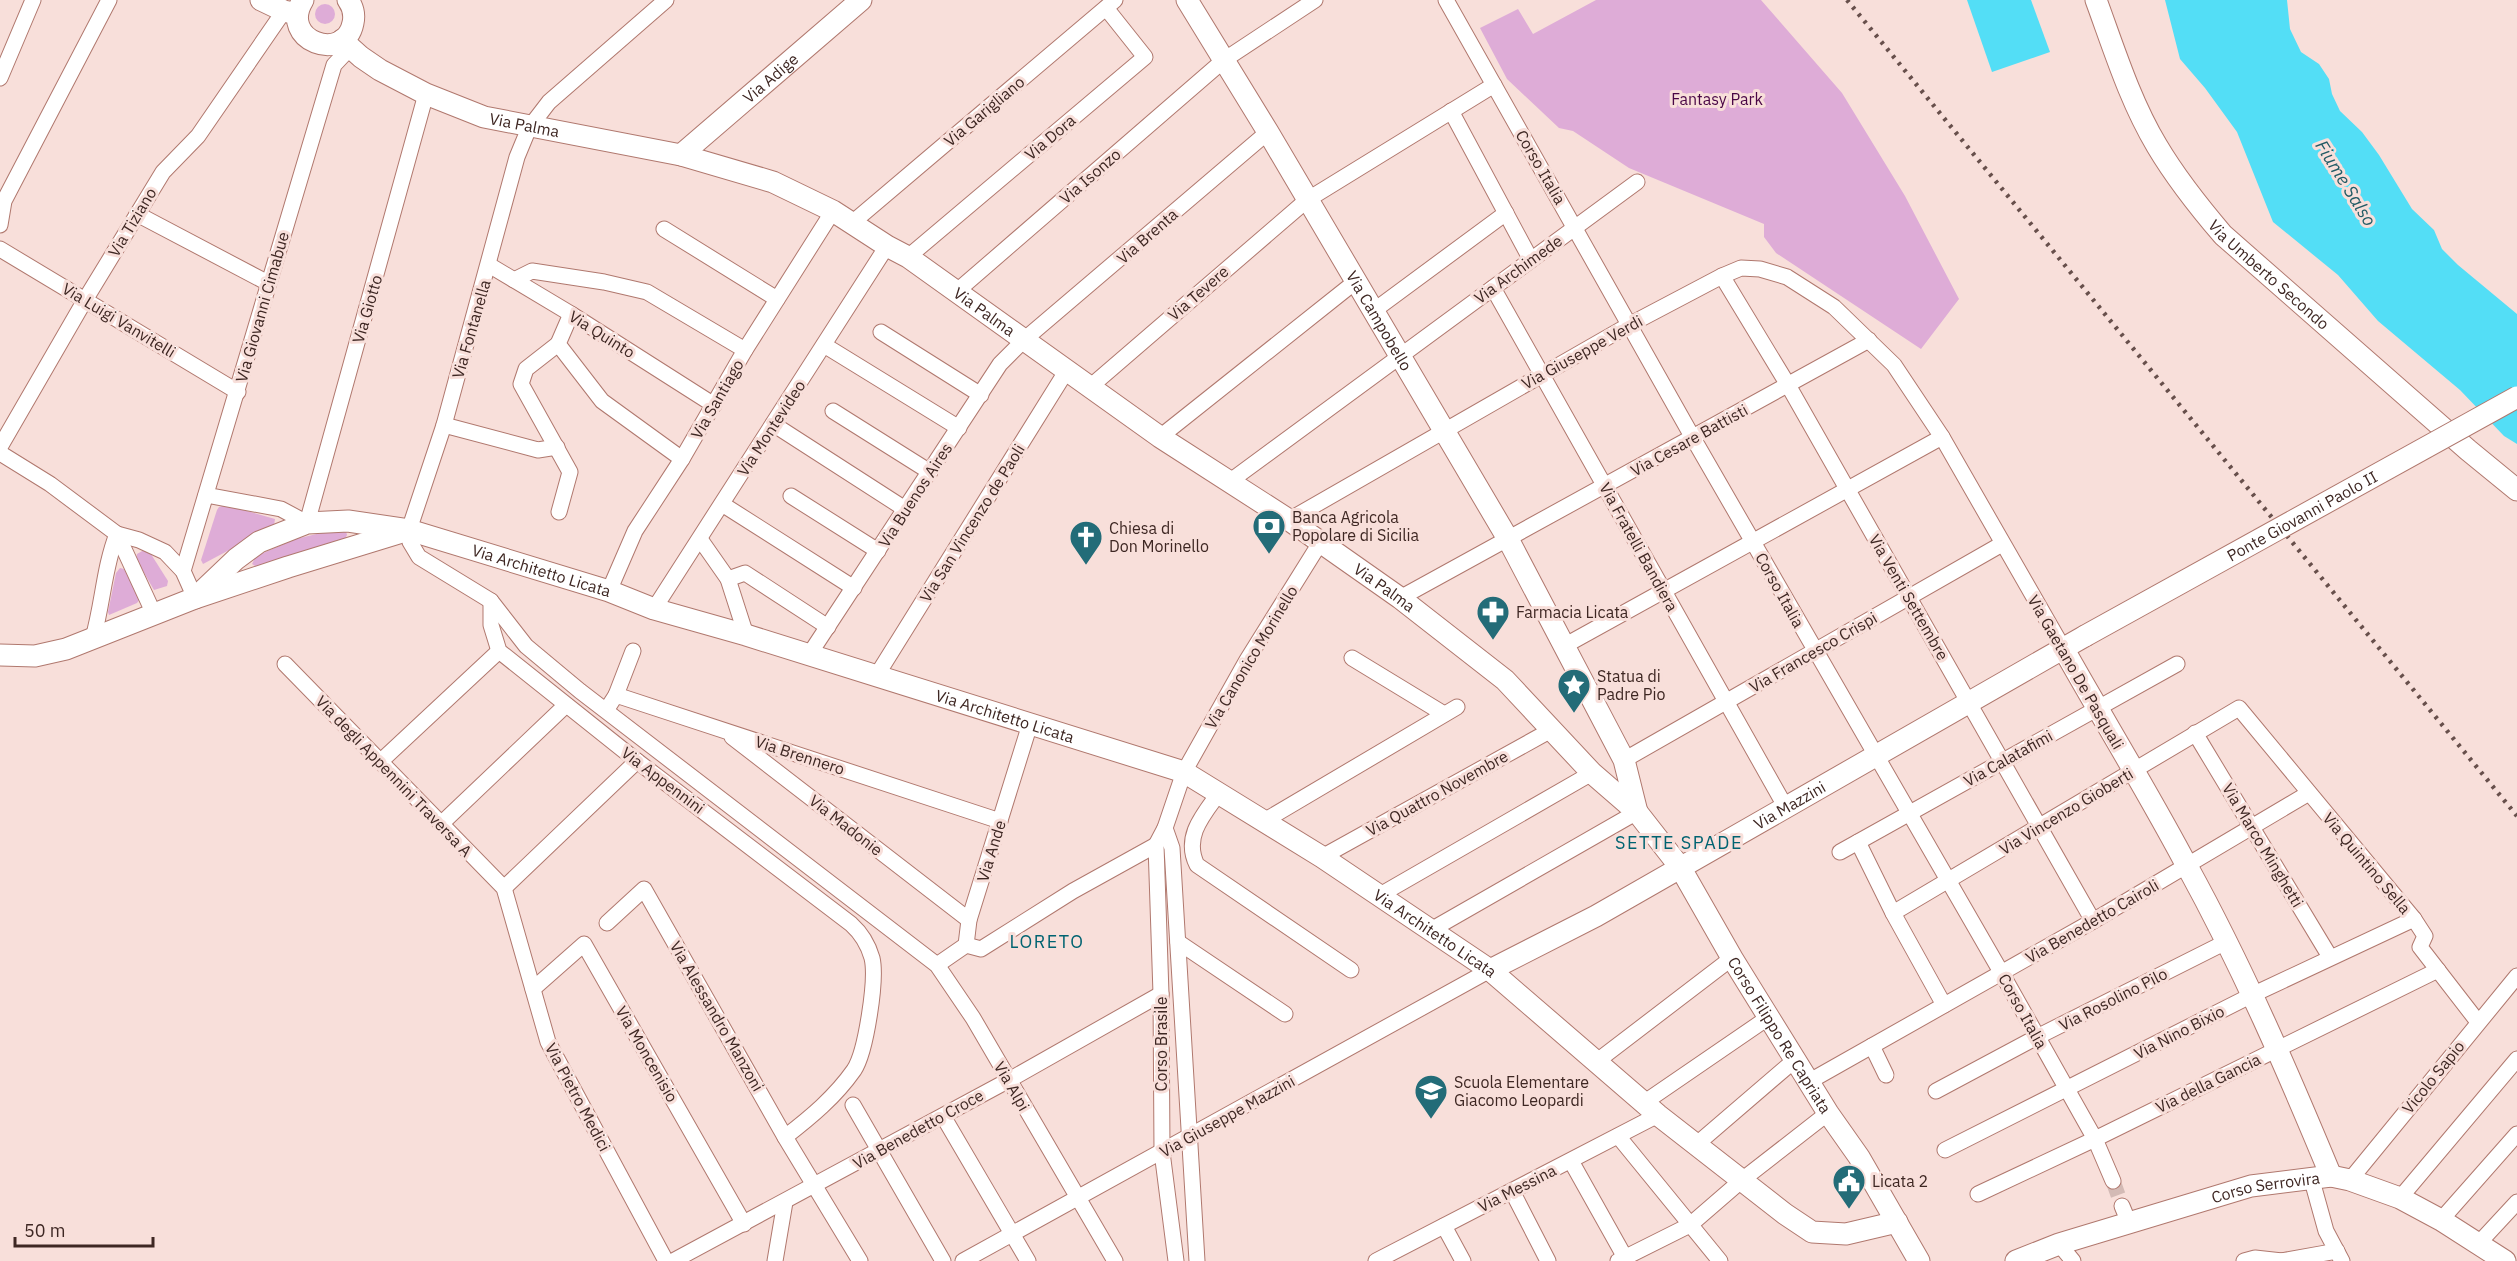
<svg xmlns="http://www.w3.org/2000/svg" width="2517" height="1261" font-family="'IBM Plex Sans',sans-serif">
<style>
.green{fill:#deacd7}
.water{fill:#53def6}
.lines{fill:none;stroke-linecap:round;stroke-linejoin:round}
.street-tunnel{stroke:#d3bab5;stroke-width:15;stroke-dasharray:15 8;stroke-linecap:butt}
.street-casing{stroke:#b0786e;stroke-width:17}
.secondary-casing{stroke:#b0786e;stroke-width:23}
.street{stroke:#fff;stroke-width:15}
.secondary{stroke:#fff;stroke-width:21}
.rail{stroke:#674f4b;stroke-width:4.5;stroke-dasharray:3 6;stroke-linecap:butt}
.secondary-bridge-casing{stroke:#b0786e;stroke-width:23;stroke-linecap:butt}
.secondary-bridge{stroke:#fff;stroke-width:21}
.labels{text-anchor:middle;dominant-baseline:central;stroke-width:6;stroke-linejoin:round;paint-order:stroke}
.street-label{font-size:16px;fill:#3e2723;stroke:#f8dfda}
.park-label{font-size:16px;fill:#4a0746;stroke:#f8dfda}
.poi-label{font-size:16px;fill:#3e2723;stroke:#f8dfda;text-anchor:start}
.water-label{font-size:18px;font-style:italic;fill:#225b65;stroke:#f8dfda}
.neighbourhood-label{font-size:18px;letter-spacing:1.5px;fill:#006371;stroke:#f8dfda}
</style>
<rect width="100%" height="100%" fill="#f8dfda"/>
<!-- green -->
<g class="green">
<polygon points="1596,0 1761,0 1842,93 1905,196 1959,299 1921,349 1776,253 1764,237 1764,224 1629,168 1573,131 1559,128 1507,79 1480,28 1518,9 1533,34"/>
<circle cx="325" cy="14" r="10"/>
<polygon points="226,505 275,519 274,526 203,564 201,560 217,510 219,507"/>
<polygon points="345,527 347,535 345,539 260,569 252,564 256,556 296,539"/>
<polygon points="144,550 149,551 168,581 167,586 154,590 136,559 137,554"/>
<polygon points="120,568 124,569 140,599 137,603 109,615 108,612 116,573"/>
</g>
<!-- water -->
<g class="water">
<polygon points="1967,0 2031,0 2050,52 1992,72"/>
<polygon points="2165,0 2287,0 2290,29 2301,52 2319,64 2329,79 2332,94 2340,111 2362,132 2379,155 2412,209 2434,230 2442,249 2458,265 2517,314 2517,444 2504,436 2460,390 2378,321 2338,275 2273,222 2237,132 2205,88 2180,59"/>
</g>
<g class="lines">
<!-- street-tunnel -->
<polyline class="street-tunnel" points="2113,1181 2122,1206"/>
<!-- street casing -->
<g class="street-casing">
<g id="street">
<polyline points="666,0 549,102 529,128 517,157 444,425 409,530 410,542 419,557 491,601 526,646 580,691 937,965 973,1018 1115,1261"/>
<polyline points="1446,0 1693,438 2001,972 2095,1139 2113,1181"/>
<polyline points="0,78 33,0"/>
<polyline points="1451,111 1531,260"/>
<polyline points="137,214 268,283"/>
<polyline points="852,223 1115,0"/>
<polyline points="0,225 4,201 109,0"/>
<polyline points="664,229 777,299"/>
<polyline points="0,249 238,392"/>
<polyline points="908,257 1145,57 1106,8"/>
<polyline points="489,265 571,314 714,405"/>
<polyline points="1722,276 1788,385 2093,921"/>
<polyline points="514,280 532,271 604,282 647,292 745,350"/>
<polyline points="1493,288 1785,806"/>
<polyline points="956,292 1224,60 1315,0"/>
<polyline points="1372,312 1506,213"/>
<polyline points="571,314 558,344 602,401 682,459"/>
<polyline points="881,332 981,395"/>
<polyline points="558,344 526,369 521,384 570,472 559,512"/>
<polyline points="824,345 959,428"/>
<polyline points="1090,387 1307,200 1494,85"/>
<polyline points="833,411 930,472"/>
<polyline points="773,424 905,509"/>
<polyline points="444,425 538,450 557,447"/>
<polyline points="1160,437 1355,282"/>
<polyline points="0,447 85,300 163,172 198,136 284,11"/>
<polyline points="0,453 50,484 117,534 139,540 165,552 183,571 195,598"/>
<polyline points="1229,482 1637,182"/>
<polyline points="206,495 281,509 307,523 426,94"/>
<polyline points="791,496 878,551"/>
<polyline points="722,504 854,588"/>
<polyline points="1289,520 1629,325 1722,276 1741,268 1760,269 1787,277 1834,307 1894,365 1942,437 2063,648"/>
<polyline points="117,534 154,614"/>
<polyline points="700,539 728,579 746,635"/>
<polyline points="183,571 334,65 350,48"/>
<polyline points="728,579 745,573 828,627"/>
<polyline points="609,591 635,531 682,459 745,350 833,211"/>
<polyline points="1400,598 1869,340"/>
<path d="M491,601V625L499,651L637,761L851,924C861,933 868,944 872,958C877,979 866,1052 854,1070C835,1097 811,1117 785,1137"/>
<polyline points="654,609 887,246"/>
<path d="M93,638C103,603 104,567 117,534"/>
<polyline points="1564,646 1942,437"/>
<polyline points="809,655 1000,364 1025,339 1268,132"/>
<polyline points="1352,658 1444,714"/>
<polyline points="285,664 504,888 548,1042 666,1261"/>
<polyline points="877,675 1067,370"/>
<polyline points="616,695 633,651"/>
<polyline points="607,709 616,695 1000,821"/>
<polyline points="2195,733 2330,957"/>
<polyline points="732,737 969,920"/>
<polyline points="1624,760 2002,544"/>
<polyline points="380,762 499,651"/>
<path d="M1219,793C1203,815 1183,837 1197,865L1351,970"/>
<polyline points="1264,821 1457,707"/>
<polyline points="441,824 566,705"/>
<polyline points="1165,828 1172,848 1197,1261"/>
<polyline points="1858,842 1893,913 1944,1005"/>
<polyline points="1840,852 2177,664"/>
<polyline points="1322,857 1553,729"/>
<polyline points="504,888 637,761"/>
<polyline points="1380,895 1592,773"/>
<polyline points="1893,913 2239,708 2414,919 2425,936 2420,947 2478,1022"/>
<polyline points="607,923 644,889 785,1137 860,1261"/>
<polyline points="1431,930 1637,812"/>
<polyline points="1178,942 1285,1014"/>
<polyline points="966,945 981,949 1073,891 1156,845"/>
<polyline points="937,965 966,945 969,920 1030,724"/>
<polyline points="533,989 584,944 744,1224"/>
<polyline points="1872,1046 1886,1075"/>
<polyline points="1596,1062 1732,958"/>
<polyline points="1810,1081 2093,921 2309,793"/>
<polyline points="1936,1091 2037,1037 2226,942"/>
<polyline points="1645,1102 1769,1017"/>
<polyline points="853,1105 943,1261"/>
<polyline points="943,1116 1028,1261"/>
<polyline points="1618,1136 1720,1261"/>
<polyline points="1697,1144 1796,1059"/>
<polyline points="1945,1150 2252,995 2414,919"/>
<polyline points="1571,1161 1627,1261"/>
<polyline points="2311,1177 2326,1231 2342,1261"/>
<polyline points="2350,1180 2517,976"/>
<polyline points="1512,1191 1548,1261"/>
<polyline points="1978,1194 2095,1139 2438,970"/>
<polyline points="2400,1198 2517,1059"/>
<polyline points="2122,1206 2129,1223"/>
<polyline points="2441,1220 2517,1134"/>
<polyline points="1444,1226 1463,1261"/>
<polyline points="2479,1243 2517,1202"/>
<polyline points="2059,1244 2073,1261"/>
<polyline points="673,1261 1009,1080 1161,994"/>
<polyline points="775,1261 785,1202"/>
<polyline points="963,1261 1490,970"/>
<polyline points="1176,1261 1162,1152 1161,994 1156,845 1165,828 1184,772 1247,660 1320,543"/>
<polyline points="1376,1261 1658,1115"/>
<polyline points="1618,1261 1690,1225 1742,1180 1828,1113"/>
<polyline points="2244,1261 2255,1258 2282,1261"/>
<polyline points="2281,1261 2337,1251"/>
</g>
</g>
<!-- secondary casing -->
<g class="secondary-casing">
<g id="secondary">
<polyline points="261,0 284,11 297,14"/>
<path d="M303,0C278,41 345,64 353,23C355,14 353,7 348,0"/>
<path id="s1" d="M1187,0L1268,132L1508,539L1624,760L1637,812"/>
<path id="s2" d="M2096,0C2114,49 2130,101 2157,146C2176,178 2199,207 2223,235L2468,450L2517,490"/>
<path id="s3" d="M342,40L361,57L380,70L426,94L484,117L681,155L773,182L833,211L887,246L908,257L1160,437L1289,520L1400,598L1505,680L1592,773L1637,812L1680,867L1732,958L1828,1113L1859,1157L1919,1261"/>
<path id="s4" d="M681,155L861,0"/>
<path id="s5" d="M195,598L236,559L259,542L307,523L348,521L409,530L609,591L654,609L746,635L1184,772L1322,857L1490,970L1658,1115L1785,1214L1812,1232L1846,1234L1897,1222"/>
<path d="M2063,648C2104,721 2148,792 2187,866C2242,966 2287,1070 2331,1176"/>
<polyline points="0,655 35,656 66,649 195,598 288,567 402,532"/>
<path id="s6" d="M1490,970L1596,916L2085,636"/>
<path id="s7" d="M2016,1261L2059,1244L2251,1186L2331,1176L2350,1180L2400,1198L2441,1220L2505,1261"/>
</g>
</g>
<!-- street -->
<use href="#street" class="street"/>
<!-- secondary -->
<use href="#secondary" class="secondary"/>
<!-- rail -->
<polyline class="rail" points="1847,0 2517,816"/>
<!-- secondary-bridge casing -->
<g class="secondary-bridge-casing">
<g id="secondary-bridge">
<path id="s8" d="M2085,636L2517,397"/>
</g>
</g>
<!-- secondary-bridge -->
<use href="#secondary-bridge" class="secondary-bridge"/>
</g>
<!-- icons -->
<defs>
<g id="bank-pin" transform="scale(1.725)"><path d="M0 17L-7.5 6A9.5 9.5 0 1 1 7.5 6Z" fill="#236c78" stroke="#f8dfda"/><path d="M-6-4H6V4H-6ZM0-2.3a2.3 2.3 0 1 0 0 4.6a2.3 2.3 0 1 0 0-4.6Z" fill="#fff"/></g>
<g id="church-pin" transform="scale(1.725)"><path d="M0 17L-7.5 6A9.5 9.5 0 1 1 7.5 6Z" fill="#236c78" stroke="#f8dfda"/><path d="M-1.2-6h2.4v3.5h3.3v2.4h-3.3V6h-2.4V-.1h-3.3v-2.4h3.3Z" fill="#fff"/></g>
<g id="pharmacy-pin" transform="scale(1.725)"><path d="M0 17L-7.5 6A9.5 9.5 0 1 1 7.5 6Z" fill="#236c78" stroke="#f8dfda"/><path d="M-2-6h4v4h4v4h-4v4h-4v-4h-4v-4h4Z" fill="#fff"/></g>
<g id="sight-pin" transform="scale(1.725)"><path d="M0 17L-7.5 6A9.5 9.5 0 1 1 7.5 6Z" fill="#236c78" stroke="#f8dfda"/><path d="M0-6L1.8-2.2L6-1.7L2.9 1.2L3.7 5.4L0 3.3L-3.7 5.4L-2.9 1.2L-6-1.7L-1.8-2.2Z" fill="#fff"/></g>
<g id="school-pin" transform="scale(1.725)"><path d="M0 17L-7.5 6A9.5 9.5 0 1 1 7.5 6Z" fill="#236c78" stroke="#f8dfda"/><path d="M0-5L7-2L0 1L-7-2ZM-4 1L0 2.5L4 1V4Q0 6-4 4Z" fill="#fff"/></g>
<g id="civic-pin" transform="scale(1.725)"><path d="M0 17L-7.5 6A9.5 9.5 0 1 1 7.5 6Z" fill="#236c78" stroke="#f8dfda"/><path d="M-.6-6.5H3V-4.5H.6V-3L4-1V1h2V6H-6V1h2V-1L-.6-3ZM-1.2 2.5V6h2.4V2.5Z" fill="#fff"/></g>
</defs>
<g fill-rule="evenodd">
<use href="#bank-pin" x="1269" y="526"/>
<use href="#church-pin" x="1086" y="537"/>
<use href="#pharmacy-pin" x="1493" y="612"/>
<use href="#sight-pin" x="1574" y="685"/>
<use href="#school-pin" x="1431" y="1091"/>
<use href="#civic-pin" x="1849" y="1181"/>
</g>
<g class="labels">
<!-- street labels -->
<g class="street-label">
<text stroke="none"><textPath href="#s4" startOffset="118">Via Adige</textPath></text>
<text transform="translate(984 111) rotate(-40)">Via Garigliano</text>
<text stroke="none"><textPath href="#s3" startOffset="204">Via Palma</textPath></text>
<text transform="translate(1050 137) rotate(-40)">Via Dora</text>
<text transform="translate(1541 167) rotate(60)">Corso Italia</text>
<text transform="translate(1090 176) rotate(-41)">Via Isonzo</text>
<text transform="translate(132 222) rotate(-59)">Via Tiziano</text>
<text transform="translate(1147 236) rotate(-41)">Via Brenta</text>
<text transform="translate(1518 269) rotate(-36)">Via Archimede</text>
<text stroke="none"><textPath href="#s2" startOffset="330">Via Umberto Secondo</textPath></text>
<text transform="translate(1198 293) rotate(-41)">Via Tevere</text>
<text transform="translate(262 307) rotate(-74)">Via Giovanni Cimabue</text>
<text transform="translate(367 309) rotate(-74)">Via Giotto</text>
<text stroke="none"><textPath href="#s3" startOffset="708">Via Palma</textPath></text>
<text transform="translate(119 320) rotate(31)">Via Luigi Vanvitelli</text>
<text stroke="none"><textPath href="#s1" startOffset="374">Via Campobello</textPath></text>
<text transform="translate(471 329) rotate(-74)">Via Fontanella</text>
<text transform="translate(602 334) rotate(32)">Via Quinto</text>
<text transform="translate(1582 352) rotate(-29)">Via Giuseppe Verdi</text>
<text transform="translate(717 399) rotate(-60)">Via Santiago</text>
<text transform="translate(771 428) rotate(-57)">Via Montevideo</text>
<text transform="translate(1689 440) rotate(-29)">Via Cesare Battisti</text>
<text transform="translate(915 495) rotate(-57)">Via Buenos Aires</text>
<text stroke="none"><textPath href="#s8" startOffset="248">Ponte Giovanni Paolo II</textPath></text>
<text transform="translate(972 523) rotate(-58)">Via San Vincenzo de Paoli</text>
<text transform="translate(1639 547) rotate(61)">Via Fratelli Bandiera</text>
<text stroke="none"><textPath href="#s5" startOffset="378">Via Architetto Licata</textPath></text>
<text stroke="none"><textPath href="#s3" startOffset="1194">Via Palma</textPath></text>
<text transform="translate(1780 590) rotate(61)">Corso Italia</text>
<text transform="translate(1909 597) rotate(60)">Via Venti Settembre</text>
<text transform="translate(1813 652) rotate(-30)">Via Francesco Crispi</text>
<text transform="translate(1251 657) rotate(-59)">Via Canonico Morinello</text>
<text transform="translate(2076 672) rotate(60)">Via Gaetano De Pasquali</text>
<text stroke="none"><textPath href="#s5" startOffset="864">Via Architetto Licata</textPath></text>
<text transform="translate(800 755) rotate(18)">Via Brennero</text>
<text transform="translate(2008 758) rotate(-29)">Via Calatafimi</text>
<text transform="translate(394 776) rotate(46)">Via degli Appennini Traversa A</text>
<text transform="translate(663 780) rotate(37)">Via Appennini</text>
<text transform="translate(1437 793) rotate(-29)">Via Quattro Novembre</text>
<text stroke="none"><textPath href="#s6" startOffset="342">Via Mazzini</textPath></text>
<text transform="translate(2066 811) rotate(-31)">Via Vincenzo Gioberti</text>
<text transform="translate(846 825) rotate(38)">Via Madonie</text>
<text transform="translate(2263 845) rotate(59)">Via Marco Minghetti</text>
<text transform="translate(991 851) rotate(-73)">Via Ande</text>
<text transform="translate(2367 863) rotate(50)">Via Quintino Sella</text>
<text transform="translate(2092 921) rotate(-30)">Via Benedetto Cairoli</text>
<text stroke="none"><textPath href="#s5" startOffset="1350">Via Architetto Licata</textPath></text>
<text transform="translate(2113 999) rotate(-27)">Via Rosolino Pilo</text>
<text transform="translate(2023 1011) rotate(61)">Corso Italia</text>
<text transform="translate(717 1016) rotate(60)">Via Alessandro Manzoni</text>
<text transform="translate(2179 1032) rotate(-27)">Via Nino Bixio</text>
<text stroke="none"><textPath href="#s3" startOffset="1798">Corso Filippo Re Capriata</textPath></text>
<text transform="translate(1161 1044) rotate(-90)">Corso Brasile</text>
<text transform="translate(647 1054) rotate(60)">Via Moncenisio</text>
<text transform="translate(2433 1077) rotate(-51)">Vicolo Sapio</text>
<text transform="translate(2208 1083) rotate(-26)">Via della Gancia</text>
<text transform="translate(1012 1086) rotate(60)">Via Alpi</text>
<text transform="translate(578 1097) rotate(62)">Via Pietro Medici</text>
<text transform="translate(1227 1116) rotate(-29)">Via Giuseppe Mazzini</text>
<text transform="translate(918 1129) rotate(-29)">Via Benedetto Croce</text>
<text transform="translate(1517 1188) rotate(-27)">Via Messina</text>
<text stroke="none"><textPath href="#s7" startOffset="261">Corso Serrovira</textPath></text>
</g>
<!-- park labels -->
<g class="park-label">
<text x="1717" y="99">Fantasy Park</text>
</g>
<!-- poi labels -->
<g class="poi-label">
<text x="1292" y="517">Banca Agricola<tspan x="1292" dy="18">Popolare di Sicilia</tspan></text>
<text x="1109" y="528">Chiesa di<tspan x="1109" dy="18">Don Morinello</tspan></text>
<text x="1516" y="612">Farmacia Licata</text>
<text x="1597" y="676">Statua di<tspan x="1597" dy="18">Padre Pio</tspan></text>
<text x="1454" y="1082">Scuola Elementare<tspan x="1454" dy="18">Giacomo Leopardi</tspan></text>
<text x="1872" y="1181">Licata 2</text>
</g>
<!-- water labels -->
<g class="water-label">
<text transform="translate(2346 183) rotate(58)">Fiume Salso</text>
</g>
<!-- neighbourhood labels -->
<g class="neighbourhood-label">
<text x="1679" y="842">SETTE SPADE</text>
<text x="1047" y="941">LORETO</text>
</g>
</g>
<!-- scale -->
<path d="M15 1237v9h138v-9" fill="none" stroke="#3e2723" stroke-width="3"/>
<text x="24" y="1237" font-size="18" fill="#3e2723" stroke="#f8dfda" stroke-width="4.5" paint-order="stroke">50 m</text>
</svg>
